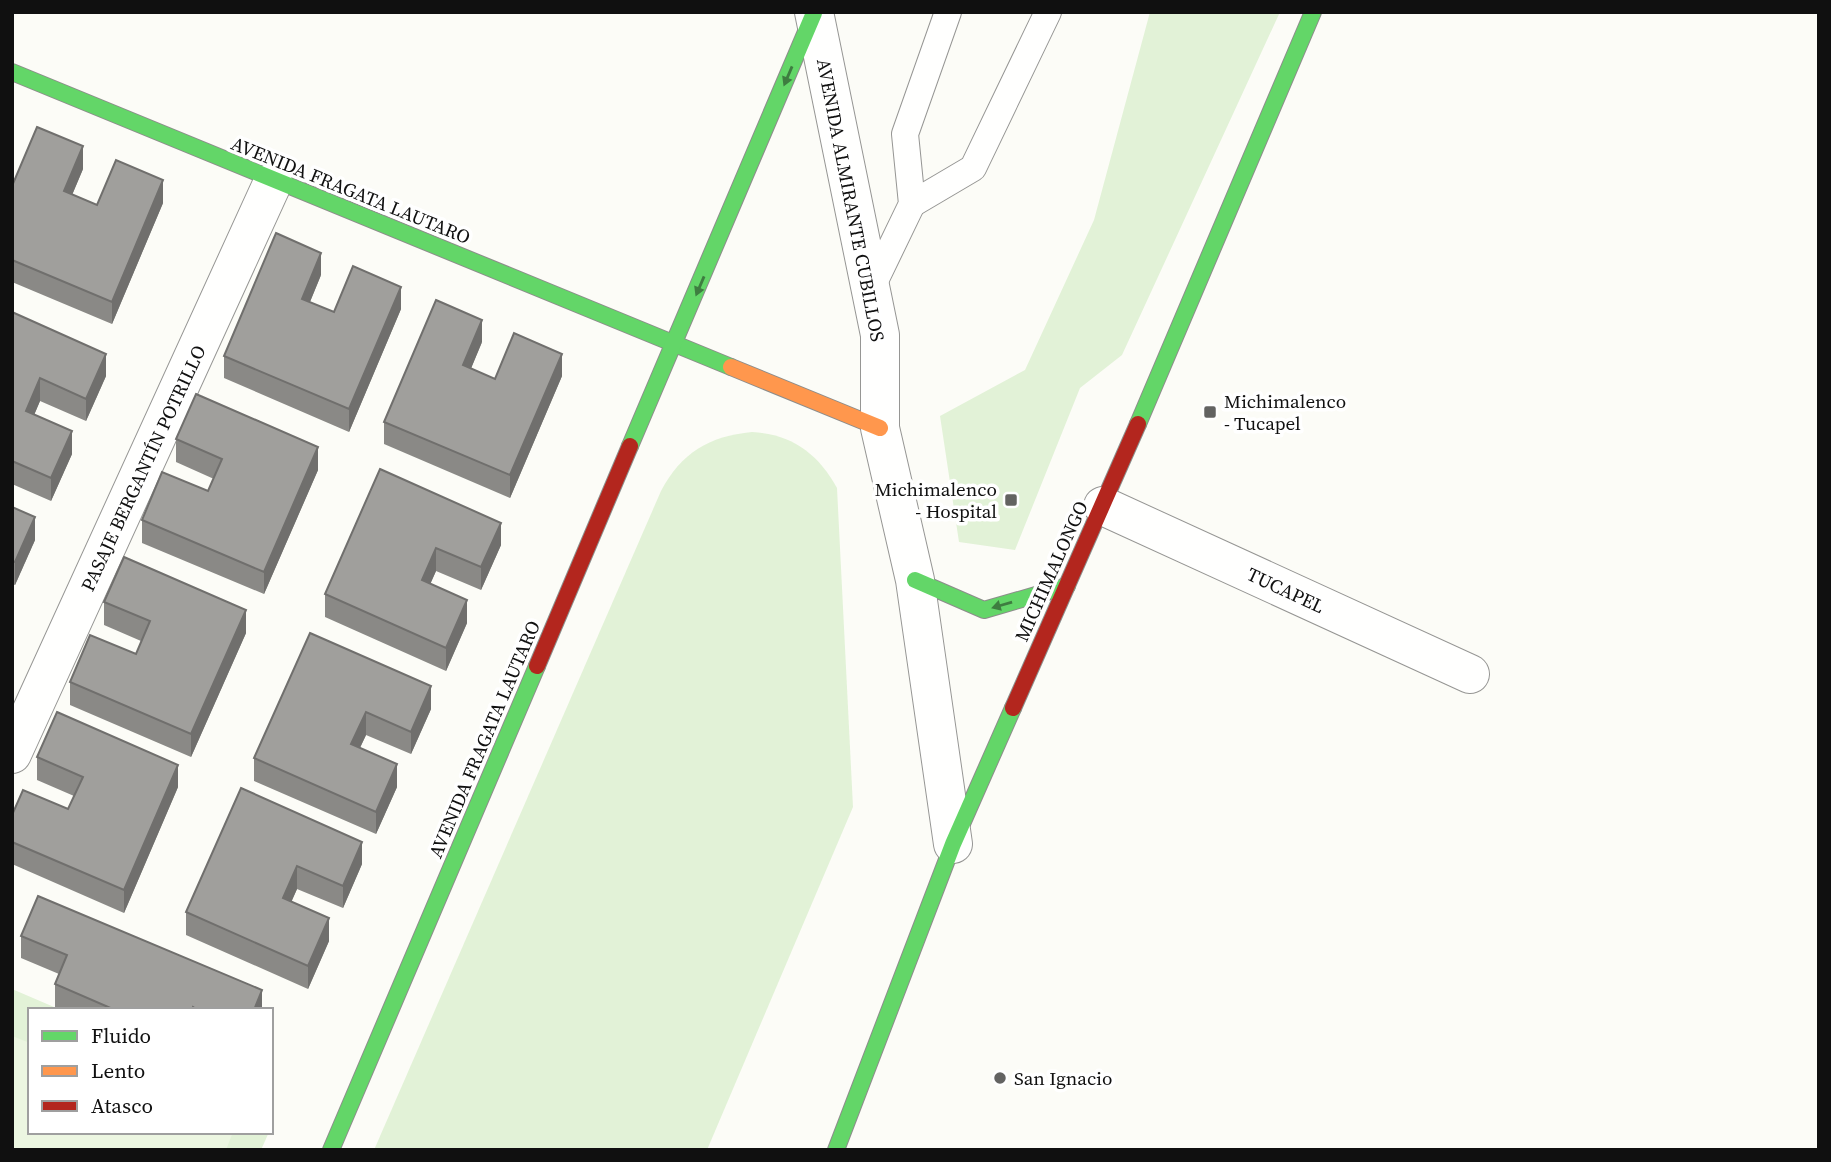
<svg xmlns="http://www.w3.org/2000/svg" width="1831" height="1162" font-family="'Source Serif 4',serif">
<style>
.green{fill:#e2f2d7}
.pitch{fill:#ecf6e1}
.lines{fill:none;stroke-linecap:round;stroke-linejoin:round}
.lane-casing{stroke:#969694;stroke-width:28}
.street-casing{stroke:#969694;stroke-width:40}
.fast-casing{stroke:#8d8d8b;stroke-width:18}
.slow-casing{stroke:#8d8d8b;stroke-width:18}
.jam-casing{stroke:#8d8d8b;stroke-width:18}
.lane{stroke:#fffffe;stroke-width:26}
.street{stroke:#fffffe;stroke-width:38}
.fast{stroke:#63d668;stroke-width:16}
.slow{stroke:#ff974d;stroke-width:16}
.jam{stroke:#b3261e;stroke-width:16}
.wall{fill:#8a8986}
.shaded-wall{fill:#706f6d}
.building{fill:#a09f9c;stroke:#706f6d;stroke-width:2}
.oneway{fill:#3e7d40}
.poi-dot{fill:#636361;stroke:#fff;stroke-width:2.5}
.labels{text-anchor:middle;dominant-baseline:central;stroke-width:7;stroke-linejoin:round;paint-order:stroke}
.street-label{font-size:19px;fill:#101010;stroke:#fff}
.poi-label{font-size:19px;fill:#101010;stroke:#fff;text-anchor:start}
</style>
<rect width="100%" height="100%" fill="#fcfcf7"/>
<!-- green -->
<g class="green">
<polygon points="1150,12 1280,12 1122,355 1080,388 1015,550 959,542 940,416 1025,370 1094,220"/>
<path d="M752,432C791,434 818,453 837,488L853,807L707,1150H374L661,491C681,453 709,436 752,432Z"/>
<polygon points="12,989 61,1010 30,1010 30,1132 269,1132 261,1150 12,1150"/>
</g>
<!-- pitch -->
<polygon class="pitch" points="12,1036 30,1043 30,1132 233,1132 226,1150 12,1150"/>
<g class="lines">
<!-- lane casing -->
<g class="lane-casing">
<g id="lane">
<polyline points="912,204 973,168 1048,12"/>
<polyline points="870,291 912,204 905,134 948,12"/>
</g>
</g>
<!-- street casing -->
<g class="street-casing">
<g id="street">
<polyline points="814,12 880,335 880,428 915,580 953,844"/>
<polyline points="1103,506 1470,674"/>
<polyline points="12,754 273,182"/>
</g>
</g>
<!-- fast casing -->
<g class="fast-casing">
<g id="fast">
<polyline points="12,72 731,367"/>
<polyline points="1138,424 1313,12"/>
<polyline points="630,446 814,13"/>
<polyline points="915,580 984,610 1067,586"/>
<polyline points="331,1150 537,666"/>
<polyline points="836,1150 953,844 1013,708"/>
</g>
</g>
<!-- slow casing -->
<g class="slow-casing">
<polyline id="slow" points="731,367 880,428"/>
</g>
<!-- jam casing -->
<g class="jam-casing">
<g id="jam">
<polyline points="537,666 630,446"/>
<polyline points="1013,708 1138,424"/>
</g>
</g>
<!-- lane -->
<use href="#lane" class="lane"/>
<!-- street -->
<use href="#street" class="street"/>
<!-- fast -->
<use href="#fast" class="fast"/>
<!-- slow -->
<use href="#slow" class="slow"/>
<!-- jam -->
<use href="#jam" class="jam"/>
</g>
<!-- wall -->
<g class="wall">
<polygon points="83,169 72,195 97,205 163,203 112,324 12,282 12,186"/>
<polygon points="321,275 310,302 334,312 401,309 349,432 224,378 224,356"/>
<polygon points="12,312 106,376 86,421 40,401 34,415 72,454 51,501 12,484"/>
<polygon points="482,342 471,368 495,379 562,376 510,498 384,444 384,422"/>
<polygon points="176,439 318,470 264,594 142,543 142,520 208,491 214,479 176,462"/>
<polygon points="380,469 501,545 481,590 436,571 430,584 467,623 446,671 325,617 325,594"/>
<polygon points="12,507 35,540 15,585 12,584"/>
<polygon points="104,602 246,633 191,757 70,705 70,682 136,654 141,641 104,625"/>
<polygon points="310,633 431,709 411,754 366,735 360,748 397,787 376,834 254,781 254,758"/>
<polygon points="37,757 178,787 124,913 12,864 12,815 68,809 74,796 37,780"/>
<polygon points="241,788 362,864 343,908 297,889 291,902 329,941 308,989 186,935 186,912"/>
<polygon points="21,936 262,1010 61,1010 55,1007 55,984 59,974 21,958"/>
</g>
<!-- shaded-wall -->
<g class="shaded-wall">
<polygon points="83,146 83,169 64,214 64,191"/>
<polygon points="163,180 163,203 112,324 112,302"/>
<polygon points="321,253 321,275 302,321 302,299"/>
<polygon points="401,287 401,309 349,432 349,409"/>
<polygon points="482,320 482,342 463,388 463,365"/>
<polygon points="106,354 106,376 86,421 86,399"/>
<polygon points="562,354 562,376 510,498 510,475"/>
<polygon points="40,378 40,401 26,434 26,411"/>
<polygon points="72,431 72,454 51,501 51,478"/>
<polygon points="318,447 318,470 264,594 264,572"/>
<polygon points="35,517 35,540 15,585 15,562"/>
<polygon points="501,523 501,545 481,590 481,567"/>
<polygon points="436,548 436,571 422,603 422,580"/>
<polygon points="467,600 467,623 446,671 446,648"/>
<polygon points="246,610 246,633 191,757 191,734"/>
<polygon points="431,686 431,709 411,754 411,732"/>
<polygon points="366,712 366,735 351,766 351,744"/>
<polygon points="397,764 397,787 376,834 376,812"/>
<polygon points="178,765 178,787 124,913 124,890"/>
<polygon points="362,842 362,864 343,908 343,886"/>
<polygon points="297,866 297,889 283,921 283,898"/>
<polygon points="329,918 329,941 308,989 308,966"/>
<polygon points="262,990 262,1010 254,1010"/>
</g>
<!-- building -->
<g class="building">
<polygon points="37,127 83,146 64,191 97,205 116,160 163,180 112,302 12,260 12,186"/>
<polygon points="276,233 321,253 302,299 334,312 353,266 401,287 349,409 224,356"/>
<polygon points="436,300 482,320 463,365 495,379 514,333 562,354 510,475 384,422"/>
<polygon points="12,312 106,354 86,399 40,378 26,411 72,431 51,478 12,461"/>
<polygon points="196,394 318,447 264,572 142,520 162,472 208,491 222,459 176,439"/>
<polygon points="380,469 501,523 481,567 436,548 422,580 467,600 446,648 325,594"/>
<polygon points="12,507 35,517 15,562 12,561"/>
<polygon points="124,557 246,610 191,734 70,682 90,635 136,654 150,621 104,602"/>
<polygon points="310,633 431,686 411,732 366,712 351,744 397,764 376,812 254,758"/>
<polygon points="57,712 178,765 124,890 12,842 12,815 23,790 68,809 83,777 37,757"/>
<polygon points="241,788 362,842 343,886 297,866 283,898 329,918 308,966 186,912"/>
<polygon points="38,896 262,990 254,1010 198,1010 193,1007 192,1010 115,1010 55,984 67,955 21,936"/>
</g>
<!-- one-way arrows -->
<defs><path id="oneway-solid" d="M-6-.8H1V-3.2L6.5 0L1 3.2V.8H-6Z" transform="scale(1.75)"/></defs>
<g class="oneway">
<use href="#oneway-solid" transform="translate(788 76) rotate(113)"/>
<use href="#oneway-solid" transform="translate(700 286) rotate(113)"/>
<use href="#oneway-solid" transform="translate(1002 605) rotate(164)"/>
</g>
<!-- markers -->
<g class="poi-dot">
<rect x="1203" y="405" width="14" height="14" rx="3.5"/>
<rect x="1004" y="493" width="14" height="14" rx="3.5"/>
<circle cx="1000" cy="1078" r="7"/>
</g>
<g class="labels">
<!-- street labels -->
<g class="street-label">
<text transform="translate(351 190) rotate(22)">AVENIDA FRAGATA LAUTARO</text>
<text transform="translate(851 200) rotate(79)">AVENIDA ALMIRANTE CUBILLOS</text>
<text transform="translate(143 468) rotate(-65)">PASAJE BERGANTÍN POTRILLO</text>
<text transform="translate(1051 571) rotate(-66)">MICHIMALONGO</text>
<text transform="translate(1286 590) rotate(25)">TUCAPEL</text>
<text transform="translate(484 739) rotate(-67)">AVENIDA FRAGATA LAUTARO</text>
</g>
<!-- poi labels -->
<g class="poi-label">
<text x="1224" y="401">Michimalenco<tspan x="1224" dy="22">- Tucapel</tspan></text>
<text x="997" y="489" text-anchor="end">Michimalenco<tspan x="997" dy="22">- Hospital</tspan></text>
<text x="1014" y="1078">San Ignacio</text>
</g>
</g>
<!-- border -->
<rect width="1831" height="1162" fill="none" stroke="#101010" stroke-width="28"/>
<!-- legend -->
<rect x="28" y="1008" width="245" height="126" fill="#ffffff" stroke="#9f9f9f" stroke-width="2"/>
<rect x="42" y="1031" width="35" height="10" fill="#63d668" stroke="#9f9f9f" stroke-width="2"/>
<text x="91" y="1043" font-size="21" fill="#101010">Fluido</text>
<rect x="42" y="1066" width="35" height="10" fill="#ff974d" stroke="#9f9f9f" stroke-width="2"/>
<text x="91" y="1078" font-size="21" fill="#101010">Lento</text>
<rect x="42" y="1101" width="35" height="10" fill="#b3261e" stroke="#9f9f9f" stroke-width="2"/>
<text x="91" y="1113" font-size="21" fill="#101010">Atasco</text>
</svg>
